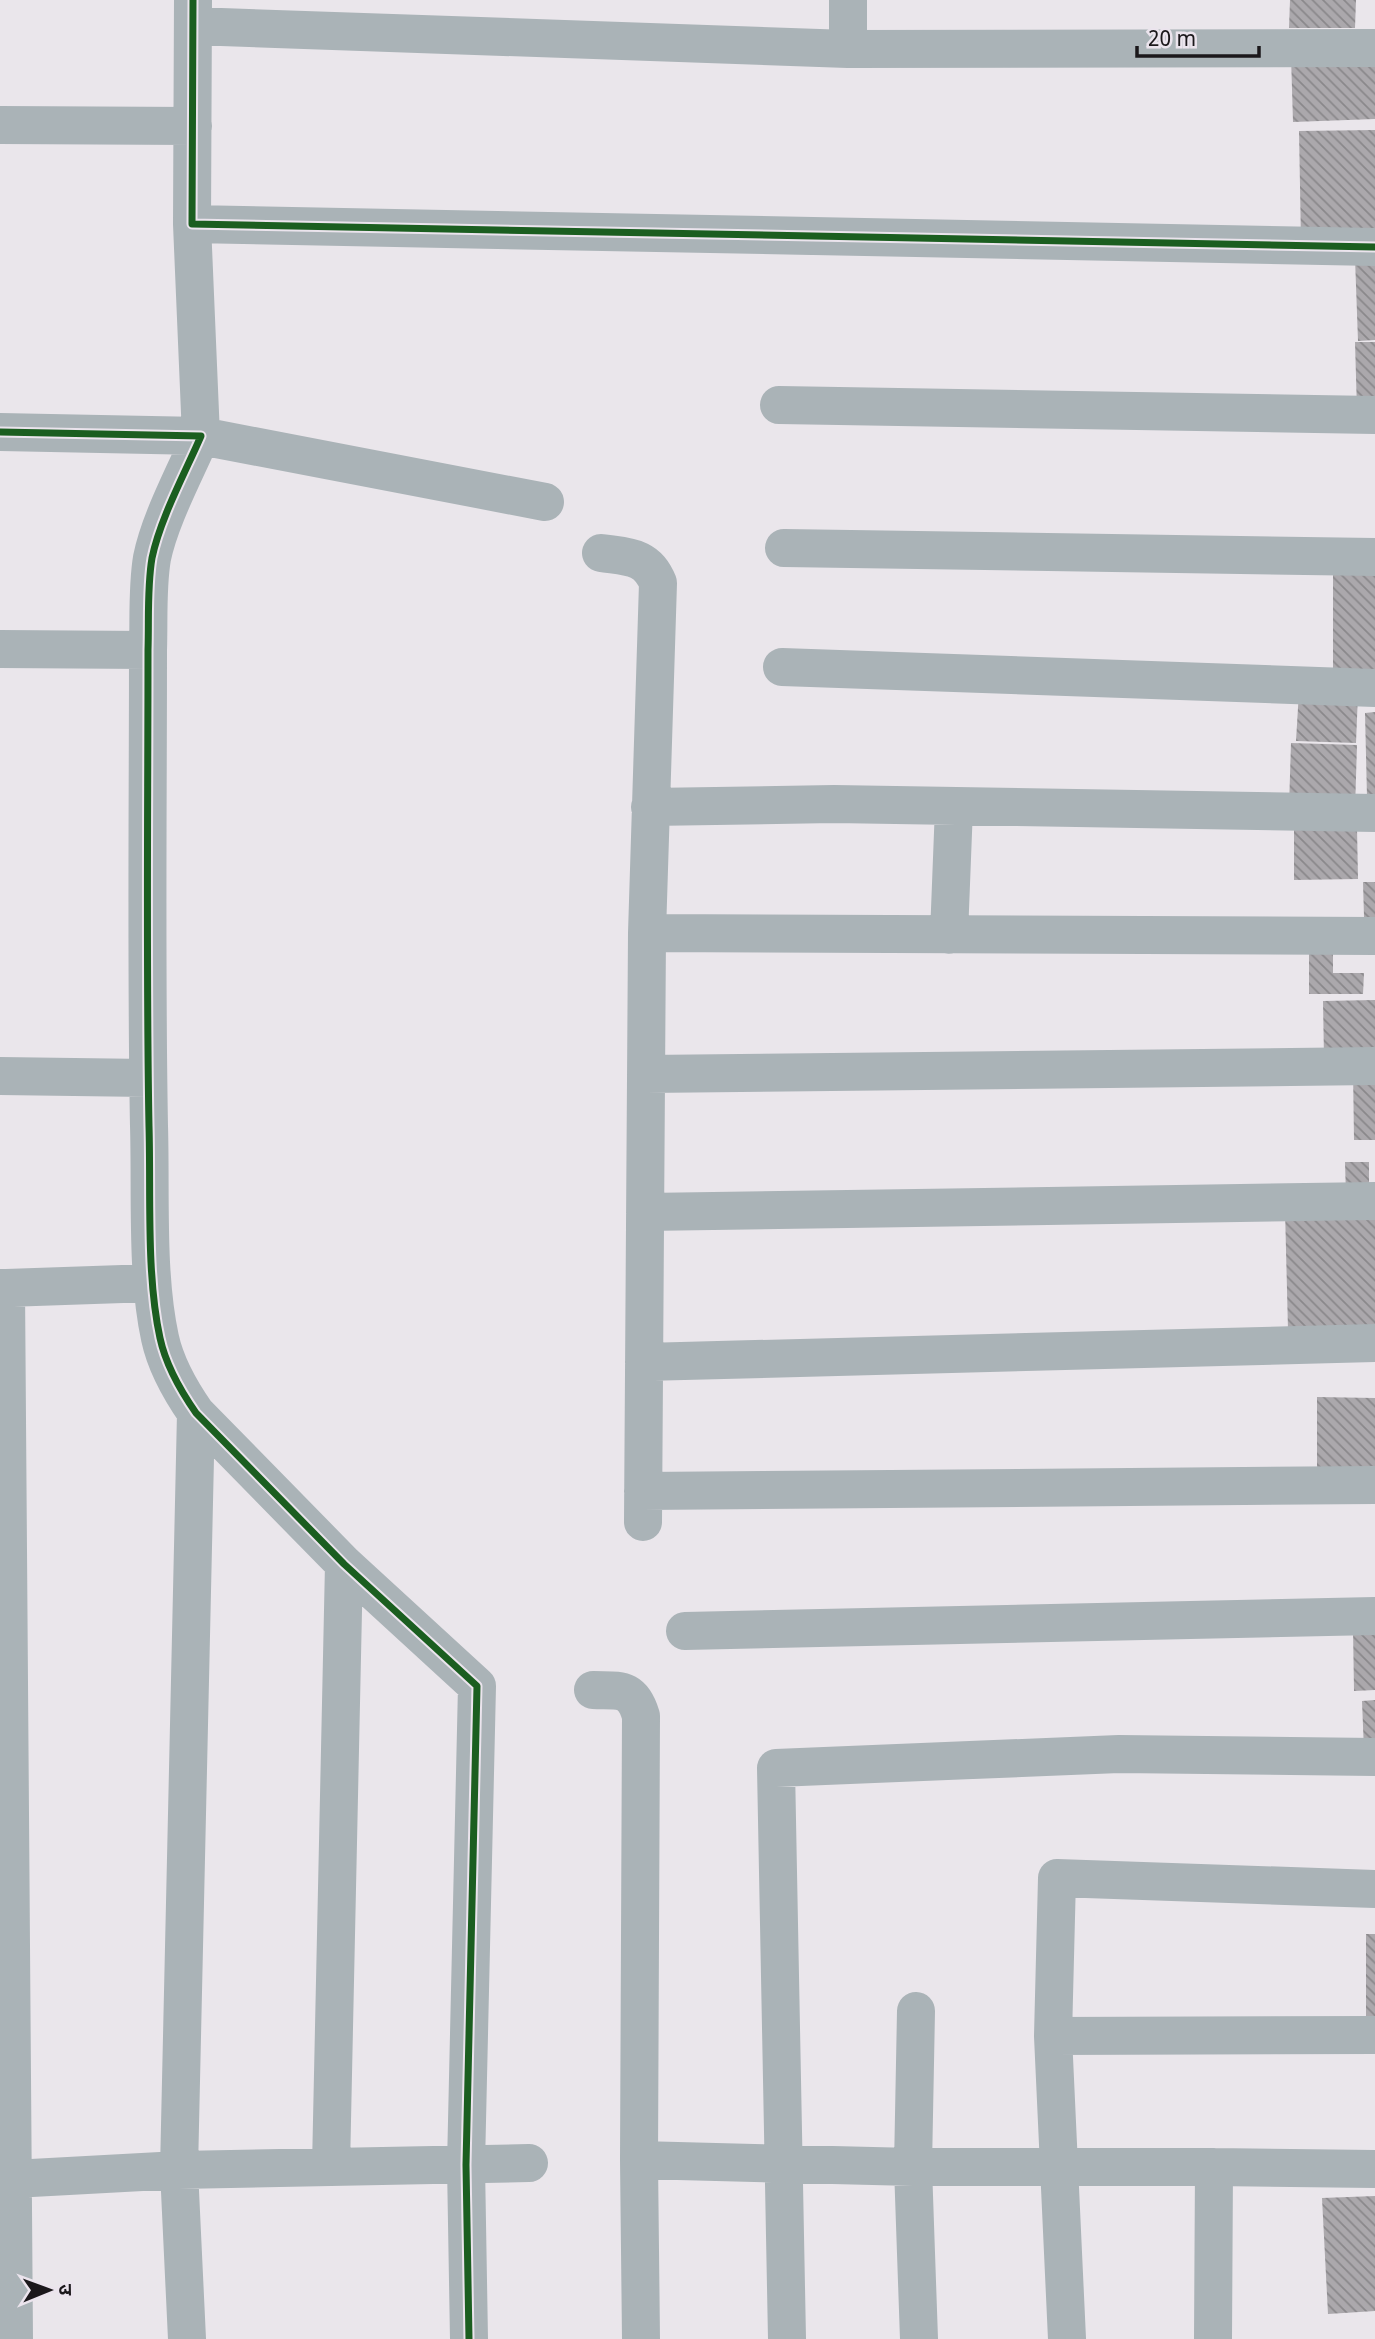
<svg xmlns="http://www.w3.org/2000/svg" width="1375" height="2339" font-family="Georgia,'Noto Sans Devanagari',serif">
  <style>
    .building { fill: url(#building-back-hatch) }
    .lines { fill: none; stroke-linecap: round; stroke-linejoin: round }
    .street { stroke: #aab3b7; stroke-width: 38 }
    .cycleway-casing { stroke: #ebe4ed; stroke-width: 11 }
    .cycleway { stroke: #1b5e20; stroke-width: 7 }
  </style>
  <defs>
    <pattern id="building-back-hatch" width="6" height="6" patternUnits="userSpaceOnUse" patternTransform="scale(1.75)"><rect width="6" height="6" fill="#aba8ac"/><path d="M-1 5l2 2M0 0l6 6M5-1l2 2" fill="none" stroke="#8a888b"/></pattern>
  </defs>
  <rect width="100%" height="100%" fill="#eae6eb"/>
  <!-- building -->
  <path class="building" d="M1290,0H1356L1355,28H1289Z
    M1375,53V119L1293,122L1291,56Z
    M1375,130V240L1301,242L1299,131Z
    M1375,257V340L1358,341L1355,258Z
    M1355,342H1375V411H1357Z
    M1333,568H1375V671L1333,672Z
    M1299,691L1358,694L1356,743L1296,741Z
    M1375,712V797H1367L1365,713Z
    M1291,743L1357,745L1355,809L1289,807Z
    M1357,828L1358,879L1294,880V829Z
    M1363,882H1375V917H1364Z
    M1309,945H1333V973H1364L1363,994H1309Z
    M1375,1000V1057L1324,1058L1323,1001Z
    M1353,1069H1375V1140H1354Z
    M1345,1162H1369V1197L1346,1196Z
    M1375,1206V1328L1288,1330L1285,1209Z
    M1317,1397L1375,1398V1472L1317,1471Z
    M1353,1628H1375V1690L1354,1691Z
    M1375,1700V1750L1364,1751L1362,1701Z
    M1366,1934H1375V2026H1366Z
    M1375,2196V2311L1328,2314L1322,2198Z"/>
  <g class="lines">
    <!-- street -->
    <path class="street" d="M193,0L192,224L1375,247
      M193,26L848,49L1375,48
      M848,49V0
      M0,125L193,126
      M192,224L201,436L545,502
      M779,405L1375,415
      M0,432L201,436C185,473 160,519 152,558C147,587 149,620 148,650C148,809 146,968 149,1126C151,1192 146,1274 160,1338C166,1366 180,1390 196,1413L344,1564L477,1686L466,2165L469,2339
      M784,548L1375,557
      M601,553C627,557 647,555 658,583L647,933L643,1522
      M0,649L148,650
      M782,667L1375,688
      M650,807L834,804L1375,813
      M647,933L1375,936
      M949,935L954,807
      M646,1074L1375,1066
      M0,1076L148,1078
      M645,1212L1375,1201
      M0,1288H6L14,2339
      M6,1288L152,1283
      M644,1362L1375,1343
      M643,1491L1375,1485
      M685,1631L1375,1616
      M593,1690C619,1691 632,1686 641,1716L639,2160L641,2339
      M916,2011L913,2167L919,2339
      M1053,2036L1375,2035
      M639,2160L913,2167H1214L1375,2169
      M331,2167L344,1564
      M13,2179L179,2170L529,2163
      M187,2339L179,2170L196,1413
      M787,2339L776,1768L1119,1754L1375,1757
      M1067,2339L1053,2036L1057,1878L1375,1889
      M1213,2339L1214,2167"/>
    <defs>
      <path id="cycleway" d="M193,0L192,224L1375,247
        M0,432L201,436C185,473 160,519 152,558C147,587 149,620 148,650C148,809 146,968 149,1126C151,1192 146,1274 160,1338C166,1366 180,1390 196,1413L344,1564L477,1686L466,2165L469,2339"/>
    </defs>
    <!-- cycleway casing -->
    <use href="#cycleway" class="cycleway-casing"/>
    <!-- cycleway -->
    <use href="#cycleway" class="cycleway"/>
  </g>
  <!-- north arrow -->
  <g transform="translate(49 2290) rotate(89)" stroke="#ebe4ed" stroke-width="5" paint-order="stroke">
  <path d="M0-5L12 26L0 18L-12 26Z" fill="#1b181b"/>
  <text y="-10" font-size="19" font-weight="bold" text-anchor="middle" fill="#1b181b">उ</text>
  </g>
  <!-- scale -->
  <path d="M1137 46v10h122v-10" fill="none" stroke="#1b181b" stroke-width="3.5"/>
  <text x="1148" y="46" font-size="21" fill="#1b181b" stroke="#ebe4ed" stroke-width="5" paint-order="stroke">20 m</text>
</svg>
